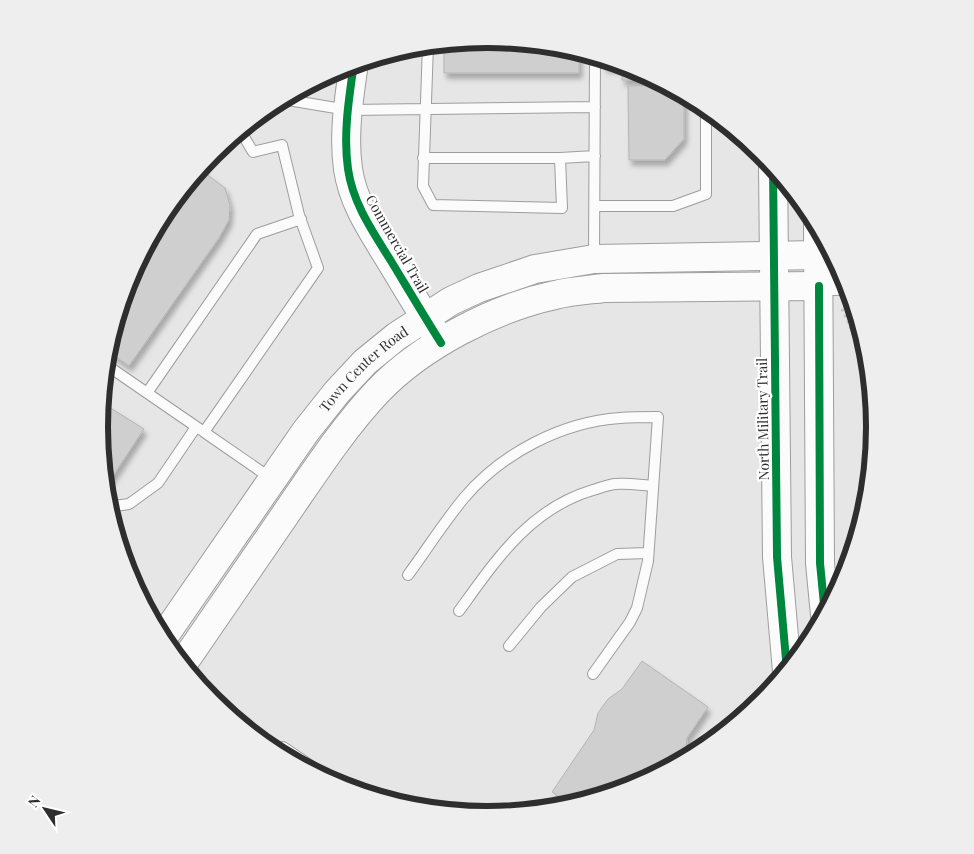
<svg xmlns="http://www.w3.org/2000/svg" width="974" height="854" font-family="'Playfair Display',serif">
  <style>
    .building { fill: #cfcfd0; stroke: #b4b4b4; filter: url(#shadow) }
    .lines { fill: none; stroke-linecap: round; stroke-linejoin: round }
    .lane-casing { stroke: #9d9d9d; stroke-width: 12 }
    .street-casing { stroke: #9d9d9d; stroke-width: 21 }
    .secondary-casing { stroke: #9d9d9d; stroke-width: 30 }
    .path { stroke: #c6c6c6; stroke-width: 3; stroke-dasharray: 2.5 4; stroke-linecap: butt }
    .lane { stroke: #fbfbfb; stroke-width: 10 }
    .street { stroke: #fbfbfb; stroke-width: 19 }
    .secondary { stroke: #fbfbfb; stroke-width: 28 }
    .cycleway-casing { stroke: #fff; stroke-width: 11 }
    .cycleway { stroke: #00873e; stroke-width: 8 }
    .labels { text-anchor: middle; stroke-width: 4.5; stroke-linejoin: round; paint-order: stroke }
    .street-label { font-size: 14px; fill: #2e2e2e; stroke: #fff }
    .rim { fill: none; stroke: #2e2e2e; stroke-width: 6 }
  </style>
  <defs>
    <filter id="shadow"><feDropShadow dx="3" dy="5.5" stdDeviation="2.5" flood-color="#0004"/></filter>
  </defs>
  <rect width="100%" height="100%" fill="#e6e6e7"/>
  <!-- building -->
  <path class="building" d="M487,39L563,46L579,51V73H444V43Z
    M604,59L636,68L657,80H622V67H604Z
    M667,85L684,94V139L665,160H629L628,86Z
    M214,151L201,170L225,188L230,205L229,220L219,238L129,366L106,350L128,278L164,211Z
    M101,402L144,429L111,479L104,483L99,427Z
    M642,661L708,707L687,738L686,751L681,762L635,786L571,805L552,792L594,730L598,713L608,699L622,689Z"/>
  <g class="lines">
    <defs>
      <path id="lane" d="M282,99L348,110L595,107
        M240,130L253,152L282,145L299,215L318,268L204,432L272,479
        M423,158H560L562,208L433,205L423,186L428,45
        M560,158L595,156
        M595,206H673L706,194V107
        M594,258L595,56
        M105,364L201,430
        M147,393L257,234L301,219
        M107,507L129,504L158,483L196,427
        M408,575C427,549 444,522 464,498C502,453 562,422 620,418C632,417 645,417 658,417L648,561L637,608L630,622L593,674
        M459,611C496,560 529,509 593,490C600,488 607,485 615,484C628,483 640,485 653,486
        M509,646L541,607L572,577L617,554L648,553
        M283,747L341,786"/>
      <path id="street" d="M819,286L848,285"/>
      <g id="secondary">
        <path d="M354,63C349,98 343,134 348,169C353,203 372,230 389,258C404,283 419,308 435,333"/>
        <path d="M773,166L777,557L787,671"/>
        <path d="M818,226L820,563L825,615"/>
        <path id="s1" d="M162,639L306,431L337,392L365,362L397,336L451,301L479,288L535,269L594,259L818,255"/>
        <path d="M182,665C216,615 251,565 285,515C314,473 343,428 378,391C421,346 494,308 555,295C571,291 588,290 604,288L819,286"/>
      </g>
    </defs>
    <!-- lane casing -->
    <use href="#lane" class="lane-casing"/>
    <!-- street casing -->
    <use href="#street" class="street-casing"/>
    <!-- secondary casing -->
    <use href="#secondary" class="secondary-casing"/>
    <!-- path -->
    <path class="path" d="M842,309L869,368"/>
    <!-- lane -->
    <use href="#lane" class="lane"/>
    <!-- street -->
    <use href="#street" class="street"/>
    <!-- secondary -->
    <use href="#secondary" class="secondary"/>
    <defs>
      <path id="cycleway" d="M354,63C349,98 343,134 348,169C353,204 373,232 391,261C408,289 424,316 441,343
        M773,166L777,557L787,671
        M819,286L820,563L825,615"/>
    </defs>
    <!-- cycleway casing -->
    <use href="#cycleway" class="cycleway-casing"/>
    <!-- cycleway -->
    <use href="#cycleway" class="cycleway"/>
  </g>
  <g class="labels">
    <!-- street labels -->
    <g class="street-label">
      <text transform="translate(397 244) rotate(60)" y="5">Commercial Trail</text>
      <text dy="5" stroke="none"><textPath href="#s1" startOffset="338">Town Center Road</textPath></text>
      <text transform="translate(763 419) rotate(-91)" y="5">North Military Trail</text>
    </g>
  </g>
  <!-- crop -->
  <path d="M0 0H974V854H0ZM108 427a379 379 0 1 1 758 0a379 379 0 1 1-758 0Z" fill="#eee" fill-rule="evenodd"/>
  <path class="rim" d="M108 427a379 379 0 1 1 758 0a379 379 0 1 1-758 0Z"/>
  <!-- north arrow -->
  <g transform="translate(45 809) rotate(305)" stroke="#ffffff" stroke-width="4" paint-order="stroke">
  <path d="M0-4L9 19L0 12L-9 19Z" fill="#2e2e2e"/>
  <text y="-8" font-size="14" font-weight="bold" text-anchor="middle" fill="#2e2e2e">N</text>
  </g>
</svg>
